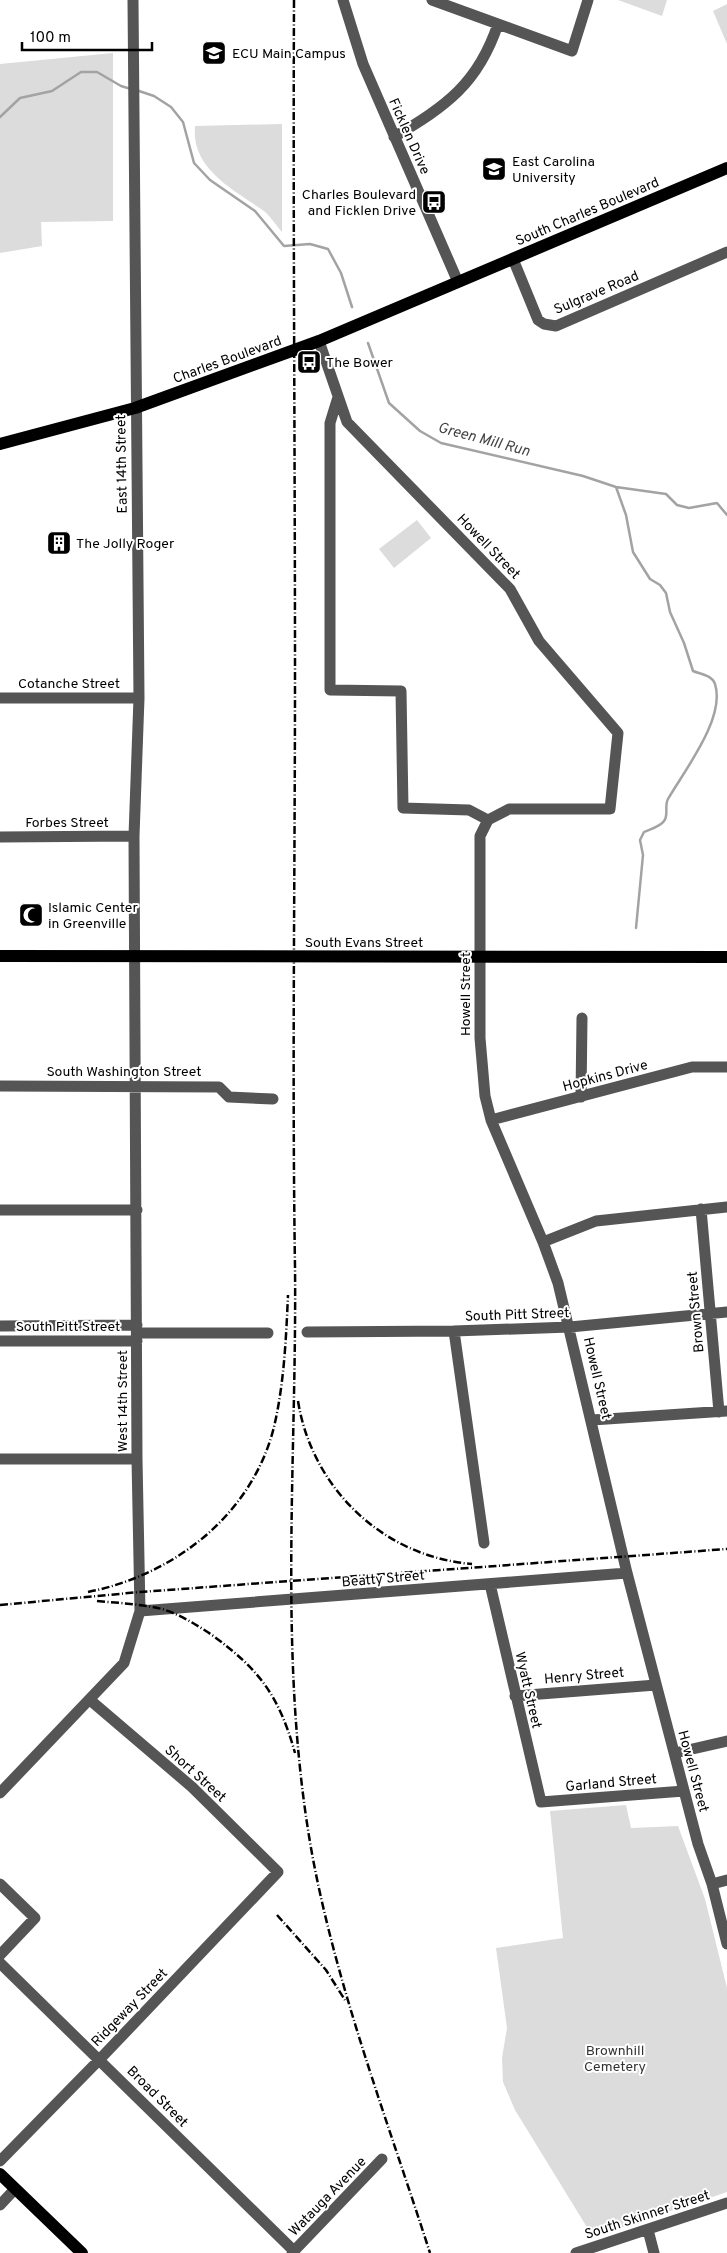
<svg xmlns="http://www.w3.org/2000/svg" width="727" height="2253" font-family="Overpass,sans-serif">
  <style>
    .green { fill: #dcdcdc }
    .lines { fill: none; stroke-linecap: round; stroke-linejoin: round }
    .stream { stroke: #a3a3a3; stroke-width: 2.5 }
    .minor { stroke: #555; stroke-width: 11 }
    .major { stroke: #000; stroke-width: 12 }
    .rail { stroke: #000; stroke-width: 2.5; stroke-dasharray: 8 2.5 1 2.5; stroke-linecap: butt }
    .labels { text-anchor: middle; stroke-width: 4; stroke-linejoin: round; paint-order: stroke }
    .poi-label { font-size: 14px; fill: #000; stroke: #fff; text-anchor: start }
    .street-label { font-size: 14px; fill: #000; stroke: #fff }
    .park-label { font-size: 14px; fill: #333; stroke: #fff }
    .water-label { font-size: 15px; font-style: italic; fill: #444; stroke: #fff }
  </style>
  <rect width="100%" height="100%" fill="#fff"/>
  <!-- green -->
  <path class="green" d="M618,0H667L662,16Z
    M727,4V44L713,11Z
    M113,53V221L41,222L42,246L0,253V64Z
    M282,124V232C275,224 269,214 261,209C231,188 191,168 195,126Z
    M417,520L431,538L394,568L379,549Z
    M626,1805L631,1828L678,1826L705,1899L727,1988V2192L593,2237L515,2110L503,2082L502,2058L507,2028L496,1948L563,1938L550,1811Z"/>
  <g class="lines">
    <!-- stream -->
    <path class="stream" d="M136,90L154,96L171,107L183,122L194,163L210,180L255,211L284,246L310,244L328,249L341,273L352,307
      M0,117L20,98L52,91L81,72H97L121,86L131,89
      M368,343L389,403L420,431L441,443L583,476L616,487L666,494L677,505L689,508L717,503L727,515
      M616,487L626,515L633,552L650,579L660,585L666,593L670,612L684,643L693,671C700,674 712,675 715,684C726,718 684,771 668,799C664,806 669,815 664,821C660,827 650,829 644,832L640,840L643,855L636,928"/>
    <!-- minor -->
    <path class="minor" d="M343,0L363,64L458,282
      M432,0L572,51L588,0
      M394,137C446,106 478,84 498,24
      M513,259L538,320L544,324L556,326L727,252
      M319,341L347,422L510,589L539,641L618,733L610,809H509L488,820L480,836V1038L485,1096L491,1120L543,1242L558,1283L627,1573L698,1844L712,1884L727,1944
      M338,397L330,423V690L401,691L403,808L469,810L488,820
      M0,698H139
      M0,837L134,836
      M0,1086L219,1087L229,1097L273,1099
      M581,1097L582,1018
      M491,1120L692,1067H727
      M701,1209L719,1412
      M0,1210H137
      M543,1242L596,1221L727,1207
      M0,1326L137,1325
      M454,1331L484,1543
      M307,1332L454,1331L570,1327L727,1312
      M137,1333H268
      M0,1341H137
      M592,1420L727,1411
      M0,1459H137
      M490,1584L541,1802L684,1791
      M140,1611L627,1573
      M515,1696L656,1685
      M675,1753L727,1741
      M0,1793L124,1663L140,1611L137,1459L134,836L139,698L133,0
      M0,1884L35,1918L0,1955
      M712,1884L727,1880
      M0,1963L294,2251
      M0,2161L100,2059L278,1872L192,1787L90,1700
      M0,2205L15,2189
      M648,2230L654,2253
      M292,2253L382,2159
      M576,2253L727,2203"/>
    <!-- major -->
    <path class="major" d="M0,444L135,408L319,341L727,168
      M0,956L727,957
      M0,2174L82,2253"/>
    <!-- rail -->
    <path class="rail" d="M294,0C293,225 295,449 295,673C295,871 292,1069 295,1267C297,1463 277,1665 313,1859C338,1991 389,2125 430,2253
      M298,1401C312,1489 384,1557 472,1564
      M88,1592C174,1575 252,1515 274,1427C284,1384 286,1340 288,1295
      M97,1601C119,1603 141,1604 162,1609C179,1614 197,1625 212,1635C260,1670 279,1696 295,1753
      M0,1605L140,1592L727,1549
      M277,1915L326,1970L345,2000"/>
  </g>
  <!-- icons -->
  <defs>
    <symbol id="university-square" viewBox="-11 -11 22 22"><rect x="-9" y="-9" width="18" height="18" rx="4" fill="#000" stroke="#fff"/><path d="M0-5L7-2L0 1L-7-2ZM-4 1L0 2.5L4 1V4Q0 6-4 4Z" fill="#fff"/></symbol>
    <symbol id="bus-square" viewBox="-11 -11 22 22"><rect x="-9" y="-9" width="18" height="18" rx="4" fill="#000" stroke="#fff"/><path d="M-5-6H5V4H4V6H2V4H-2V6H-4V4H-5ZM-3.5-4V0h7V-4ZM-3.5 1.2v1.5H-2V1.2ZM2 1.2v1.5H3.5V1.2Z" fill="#fff"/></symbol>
    <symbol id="building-square" viewBox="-11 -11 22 22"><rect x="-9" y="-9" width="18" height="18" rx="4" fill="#000" stroke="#fff"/><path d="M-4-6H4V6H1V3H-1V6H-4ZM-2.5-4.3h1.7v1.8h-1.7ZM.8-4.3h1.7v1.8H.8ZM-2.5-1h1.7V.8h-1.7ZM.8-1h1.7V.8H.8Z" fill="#fff"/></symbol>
    <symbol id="mosque-square" viewBox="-11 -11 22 22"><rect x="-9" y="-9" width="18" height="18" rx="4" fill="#000" stroke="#fff"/><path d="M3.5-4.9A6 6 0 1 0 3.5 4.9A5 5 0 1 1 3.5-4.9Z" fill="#fff"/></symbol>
  </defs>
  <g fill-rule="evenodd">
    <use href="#university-square" x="200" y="39" width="28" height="28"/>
    <use href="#university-square" x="480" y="155" width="28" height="28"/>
    <use href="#bus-square" x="420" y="188" width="28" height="28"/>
    <use href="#bus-square" x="295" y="348" width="28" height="28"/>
    <use href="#building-square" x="45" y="529" width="28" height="28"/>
    <use href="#mosque-square" x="17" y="901" width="28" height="28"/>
  </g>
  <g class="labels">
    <!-- poi labels -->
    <g class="poi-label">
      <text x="232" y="58">ECU Main Campus</text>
      <text x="512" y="166">East Carolina<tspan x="512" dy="16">University</tspan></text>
      <text x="416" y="199" text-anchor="end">Charles Boulevard<tspan x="416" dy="16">and Ficklen Drive</tspan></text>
      <text x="326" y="367">The Bower</text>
      <text x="76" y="548">The Jolly Roger</text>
      <text x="48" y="912">Islamic Center<tspan x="48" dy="16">in Greenville</tspan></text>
    </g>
    <!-- street labels -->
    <g class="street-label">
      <text transform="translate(410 136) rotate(66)" y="5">Ficklen Drive</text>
      <text transform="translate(587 211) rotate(-23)" y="5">South Charles Boulevard</text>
      <text transform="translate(596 292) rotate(-23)" y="5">Sulgrave Road</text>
      <text transform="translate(227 359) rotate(-20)" y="5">Charles Boulevard</text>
      <text transform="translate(121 464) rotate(-91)" y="5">East 14th Street</text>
      <text transform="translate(489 546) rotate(46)" y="5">Howell Street</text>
      <text x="69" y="688">Cotanche Street</text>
      <text x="67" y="827">Forbes Street</text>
      <text x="364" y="947">South Evans Street</text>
      <text transform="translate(465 994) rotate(-90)" y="5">Howell Street</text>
      <text x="124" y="1076">South Washington Street</text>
      <text transform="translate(605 1075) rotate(-15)" y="5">Hopkins Drive</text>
      <text transform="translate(695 1312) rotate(-95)" y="5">Brown Street</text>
      <text transform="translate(517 1314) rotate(-2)" y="5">South Pitt Street</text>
      <text x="68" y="1331">South Pitt Street</text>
      <text transform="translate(598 1378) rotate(77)" y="5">Howell Street</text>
      <text transform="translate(122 1401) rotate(-90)" y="5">West 14th Street</text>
      <text transform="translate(383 1578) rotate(-5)" y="5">Beatty Street</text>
      <text transform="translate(584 1675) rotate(-5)" y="5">Henry Street</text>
      <text transform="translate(529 1690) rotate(77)" y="5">Wyatt Street</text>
      <text transform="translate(694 1771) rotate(75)" y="5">Howell Street</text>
      <text transform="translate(196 1773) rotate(42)" y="5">Short Street</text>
      <text transform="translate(611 1782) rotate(-5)" y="5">Garland Street</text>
      <text transform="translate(129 2007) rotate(-46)" y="5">Ridgeway Street</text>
      <text transform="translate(158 2096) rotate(45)" y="5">Broad Street</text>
      <text transform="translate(327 2196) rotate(-46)" y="5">Watauga Avenue</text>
      <text transform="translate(647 2214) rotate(-18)" y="5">South Skinner Street</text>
    </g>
    <!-- park labels -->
    <g class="park-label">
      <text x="615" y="2055">Brownhill<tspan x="615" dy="16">Cemetery</tspan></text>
    </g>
    <!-- water labels -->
    <g class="water-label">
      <text transform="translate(484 439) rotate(15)" y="5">Green Mill Run</text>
    </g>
  </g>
  <!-- scale -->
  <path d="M22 42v8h130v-8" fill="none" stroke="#000000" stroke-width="2.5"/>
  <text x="30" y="42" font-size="15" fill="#000000" stroke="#ffffff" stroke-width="4" paint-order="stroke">100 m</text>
</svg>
